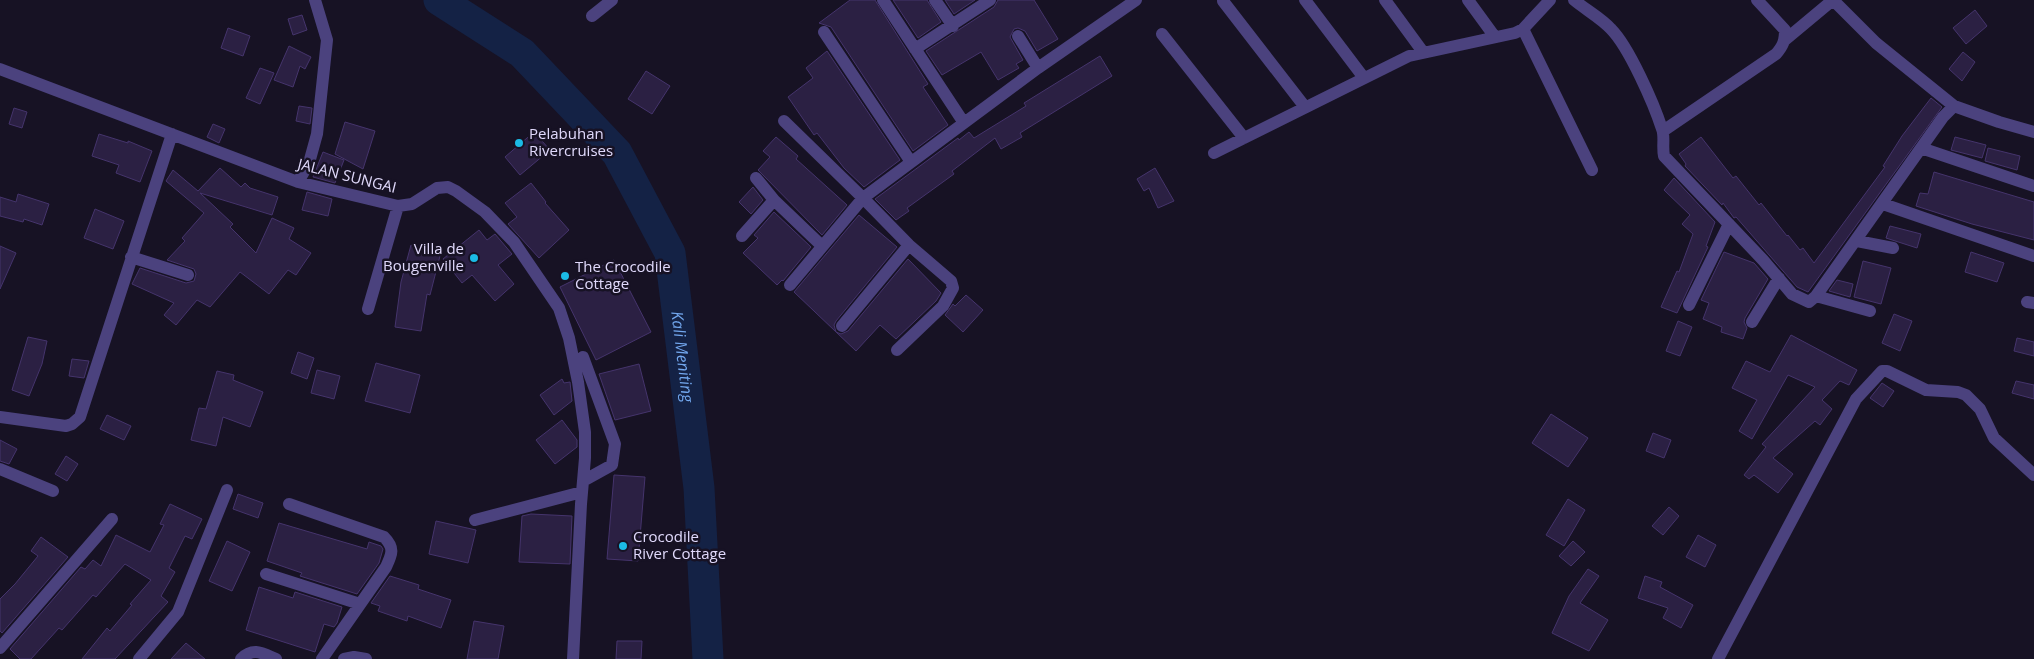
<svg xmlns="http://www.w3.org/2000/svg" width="2034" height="659" font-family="'Open Sans',sans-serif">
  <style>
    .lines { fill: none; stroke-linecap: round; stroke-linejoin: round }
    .river { stroke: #142245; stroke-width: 31 }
    .building { fill: #2b2043; stroke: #45346c }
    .street { stroke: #4b427e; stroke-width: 12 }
    .poi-dot { fill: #1bbbe5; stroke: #171224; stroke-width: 2 }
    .labels { text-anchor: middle; stroke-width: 5; stroke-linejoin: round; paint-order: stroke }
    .poi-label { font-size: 15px; fill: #e0d9fb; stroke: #171224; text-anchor: start }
    .street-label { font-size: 15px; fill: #e0d9fb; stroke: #171224 }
    .water-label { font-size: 16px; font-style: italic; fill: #73a8ef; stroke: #171224 }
  </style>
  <rect width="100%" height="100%" fill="#171224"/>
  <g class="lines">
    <!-- river -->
    <path class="river" id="s1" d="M439,0L522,53L617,153L670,253L699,488L708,659"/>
  </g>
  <!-- building -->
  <path class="building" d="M850,0H875L928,84L923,87L948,125L913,151L831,27L819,23Z
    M893,0H927L941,22L918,38Z
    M945,0H975L954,14Z
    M998,0H1034L1058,39L1037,51L1025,31L1018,28L1014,29L1010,37L1023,60L1016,64L1019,68L998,80L981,52L942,75L926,51L994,7Z
    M1975,10L1987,26L1966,44L1953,28Z
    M302,15L307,30L293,35L288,19Z
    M228,28L250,36L243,56L221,48Z
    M289,46L311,57L305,69L300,66L293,87L274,80Z
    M827,51L900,160L864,187L844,168L817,133L814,135L788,97L813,78L806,68Z
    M1963,52L1975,62L1962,81L1949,69Z
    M1100,56L1112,76L1020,133L1022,137L1001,149L995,138L952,171L954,174L907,208L909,211L896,220L875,199L958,138L959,140L969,132L974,138L1026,106L1024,103Z
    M260,68L274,73L260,104L246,98Z
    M646,71L670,86L652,114L628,99Z
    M1931,98L1942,107L1808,292L1797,287L1736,217L1734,218L1723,203L1722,205L1685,166L1686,164L1679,154L1701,137L1733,178L1736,176L1759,205L1761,203L1787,236L1788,235L1800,250L1803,248L1814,263L1885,167L1883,166L1902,136Z
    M299,106L312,108L310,124L296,121Z
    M14,108L27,112L22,128L9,124Z
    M345,122L375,131L363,169L335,154Z
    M213,124L225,129L219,143L207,137Z
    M534,132L550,150L520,175L505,157Z
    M99,134L128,143V141L152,151L140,182L116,173L119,165L92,156Z
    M776,137L798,156L796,159L847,205L822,235L758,170L770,157L763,151Z
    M1955,137L1986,145L1982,158L1951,150Z
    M1988,148L2020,156L2017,170L1985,161Z
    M323,152L344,160L335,183L313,177Z
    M220,168L241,187L245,183L250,188L278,197L272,215L200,193L233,224L230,227L256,253L272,218L294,228L289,239L311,253L296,275L288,270L269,294L240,272L210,307L197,300L176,325L164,315L174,303L132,284L140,268L186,283L194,281L196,274L194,269L167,260L185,241L182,238L204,213L166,181L173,170L198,191Z
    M1155,168L1174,201L1158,208L1149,188L1144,191L1137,179Z
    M1934,172L2034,202V240L1972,224L1916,206L1920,193L1928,194Z
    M1674,178L1715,222L1706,246L1708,247L1677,313L1661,307L1677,271L1679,272L1693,234L1682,224L1690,215L1664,190Z
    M531,183L546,202L545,203L569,230L539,258L508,224L517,217L505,203Z
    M753,187L763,200L751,214L739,202Z
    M307,192L332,199L328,216L302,210Z
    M18,194L49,204L42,225L24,219L23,222L0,216V197L16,202Z
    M95,209L124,221L113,249L84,238Z
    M774,212L811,247L783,281L782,280L777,285L743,253L758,238L754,235Z
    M859,215L897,247L836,321L834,325L836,332L841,334L848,331L908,259L941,293L936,301L896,339L880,325L856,351L794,292Z
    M1890,226L1921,234L1917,248L1886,238Z
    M479,230L487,240L495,234L512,254L498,265L514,284L495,301L472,275L462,283L443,259Z
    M411,245L441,252L430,295L427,294L421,331L395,327L401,282Z
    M0,246L16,253L0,289Z
    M1724,252L1754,263L1768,279L1745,318L1744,322L1747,328L1743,339L1721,332L1722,327L1703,319L1709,303L1701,300Z
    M1971,252L2004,263L1997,282L1965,272Z
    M614,260L651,332L596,360L560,287Z
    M1863,261L1891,268L1881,304L1854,297Z
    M1837,280L1853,284L1850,297L1829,291Z
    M966,295L983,310L963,332L945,315L953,304L955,306Z
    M1894,314L1912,321L1900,351L1882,343Z
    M1678,321L1692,327L1680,356L1666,351Z
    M1791,335L1857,370L1849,385L1840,381L1822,400L1832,409L1820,425L1815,421L1773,458L1793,474L1778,493L1754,475L1749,479L1744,475L1766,447L1762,444L1815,387L1788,375L1752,439L1739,431L1757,400L1732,388L1746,361L1770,372Z
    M28,337L47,341L42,364L29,396L12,390Z
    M2017,338L2034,342V356L2014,351Z
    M298,352L314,358L307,379L291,373Z
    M72,359L89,361L84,378L69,376Z
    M376,363L420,375L410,413L365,401Z
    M639,364L651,411L615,420L599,374Z
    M317,370L340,376L334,399L311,393Z
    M217,371L234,375L233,380L263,392L250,427L223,417L216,446L191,440L199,408L206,409Z
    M562,379L564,383L570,382L572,401L554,415L540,395Z
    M2016,381L2034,385V399L2012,393Z
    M1882,383L1894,391L1883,407L1870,398Z
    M1551,414L1588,438L1568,467L1532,443Z
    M107,415L131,426L124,440L100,429Z
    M562,420L577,440V447L555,464L536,440Z
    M1653,433L1671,440L1664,458L1646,451Z
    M0,440L17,449L9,464L0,461Z
    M66,456L78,464L67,481L55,474Z
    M614,475L645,477L638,561L607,559Z
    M238,494L263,503L258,518L233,509Z
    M1568,499L1585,510L1564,546L1546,535Z
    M170,504L202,519L192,539L185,536L169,568L175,572L161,596L168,602L115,659H82L107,628L110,631L132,605L130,604L151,580L125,564L96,597L93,595L62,630L59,628L31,659H20L10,649L81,567L85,569L93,560L101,566L116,535L150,552L164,525L160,524Z
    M1669,507L1679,516L1663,535L1652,526Z
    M531,514L572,516L570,564L519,562L522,516Z
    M436,521L476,530L468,563L429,554Z
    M279,523L367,549L369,542L381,546L383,549L379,563L357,594L300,576L302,573L267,561Z
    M1698,535L1716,545L1705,567L1686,557Z
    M41,537L68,557L2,633L0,631V599L15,584L38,556L31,551Z
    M227,541L250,552L232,591L209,581Z
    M1573,541L1585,552L1571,566L1559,556Z
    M1588,569L1599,576L1580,603L1608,620L1589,651L1552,633L1569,596Z
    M390,576L419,585L418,589L451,600L441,628L408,616L407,621L378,611L380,606L371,603Z
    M1645,576L1662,582L1660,587L1693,605L1681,628L1663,618L1668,608L1638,598Z
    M259,587L293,598L295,592L342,607L337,623L334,627L324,624L315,652L246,630Z
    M474,621L504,626L498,659H467Z
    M617,641H642L641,659H616Z
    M186,643L205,659H171Z"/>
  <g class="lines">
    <!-- street -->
    <path class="street" d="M883,0L964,123
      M935,0L953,26
      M1305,0L1364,78
      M1385,0L1423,52
      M1468,0L1495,37
      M1574,0C1586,10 1601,18 1611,29C1629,47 1654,104 1662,129C1665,136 1662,147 1664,156L1763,260L1792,294L1809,302L1816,296L1943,117L1954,106L1999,122L2034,132
      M1833,0L1876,43L1954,106
      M1223,1L1305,107
      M592,16L612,0
      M1523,29L1592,170
      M824,32L911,162
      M1162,34L1244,138
      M1018,36L1038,68
      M1785,40L1833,0
      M915,49L990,0
      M0,69L298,182L398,206L412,204L437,188L448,187L456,191L485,212L514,242L559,308L569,338L578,382L585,432V458L581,504L573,659
      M784,121L863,198L790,285
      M1663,131L1776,54C1783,46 1785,41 1785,30L1757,0
      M1921,148L2034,186
      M1214,153L1409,56L1515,33L1523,29L1550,0
      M756,178L774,200L822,246
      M298,182L309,163L317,134L327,40L315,0
      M1883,204L2034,256
      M742,236L774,200
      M1857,241L1893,248
      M131,257L188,275
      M1816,296L1870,311
      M2027,302L2034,303
      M1689,305L1729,224
      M368,309L398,206
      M1752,322L1779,278
      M842,326L909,245
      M897,350L943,306L953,288L951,281L909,245L863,198L1038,68L1136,0
      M583,357L615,444L612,465L583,481
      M0,417L66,426L72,424L80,417L172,134
      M0,469L53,491
      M289,504L384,537C395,548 392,554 386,567L322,659
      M475,520L582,492
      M266,574L360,604
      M0,648L112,519
      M139,659L178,612L227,490
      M241,659C253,647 262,653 276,659
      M344,659L354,657L366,659
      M1718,659L1856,399L1882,371H1887L1926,390L1958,392L1966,395L1980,409L1994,438L2034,475"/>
  </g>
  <!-- markers -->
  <g class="poi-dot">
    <circle cx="519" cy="143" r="5"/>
    <circle cx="474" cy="258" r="5"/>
    <circle cx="565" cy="276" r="5"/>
    <circle cx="623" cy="546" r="5"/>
  </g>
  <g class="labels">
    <!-- poi labels -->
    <g class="poi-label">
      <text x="529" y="139">Pelabuhan<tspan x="529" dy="17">Rivercruises</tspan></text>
      <text x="464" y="254" text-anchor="end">Villa de<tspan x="464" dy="17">Bougenville</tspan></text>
      <text x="575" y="272">The Crocodile<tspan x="575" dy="17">Cottage</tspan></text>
      <text x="633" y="542">Crocodile<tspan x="633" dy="17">River Cottage</tspan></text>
    </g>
    <!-- street labels -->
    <g class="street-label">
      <text transform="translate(347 176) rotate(14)" y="5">JALAN SUNGAI</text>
    </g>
    <!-- water labels -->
    <g class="water-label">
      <text dy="6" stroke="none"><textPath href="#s1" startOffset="454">Kali Meniting</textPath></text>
    </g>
  </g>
</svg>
